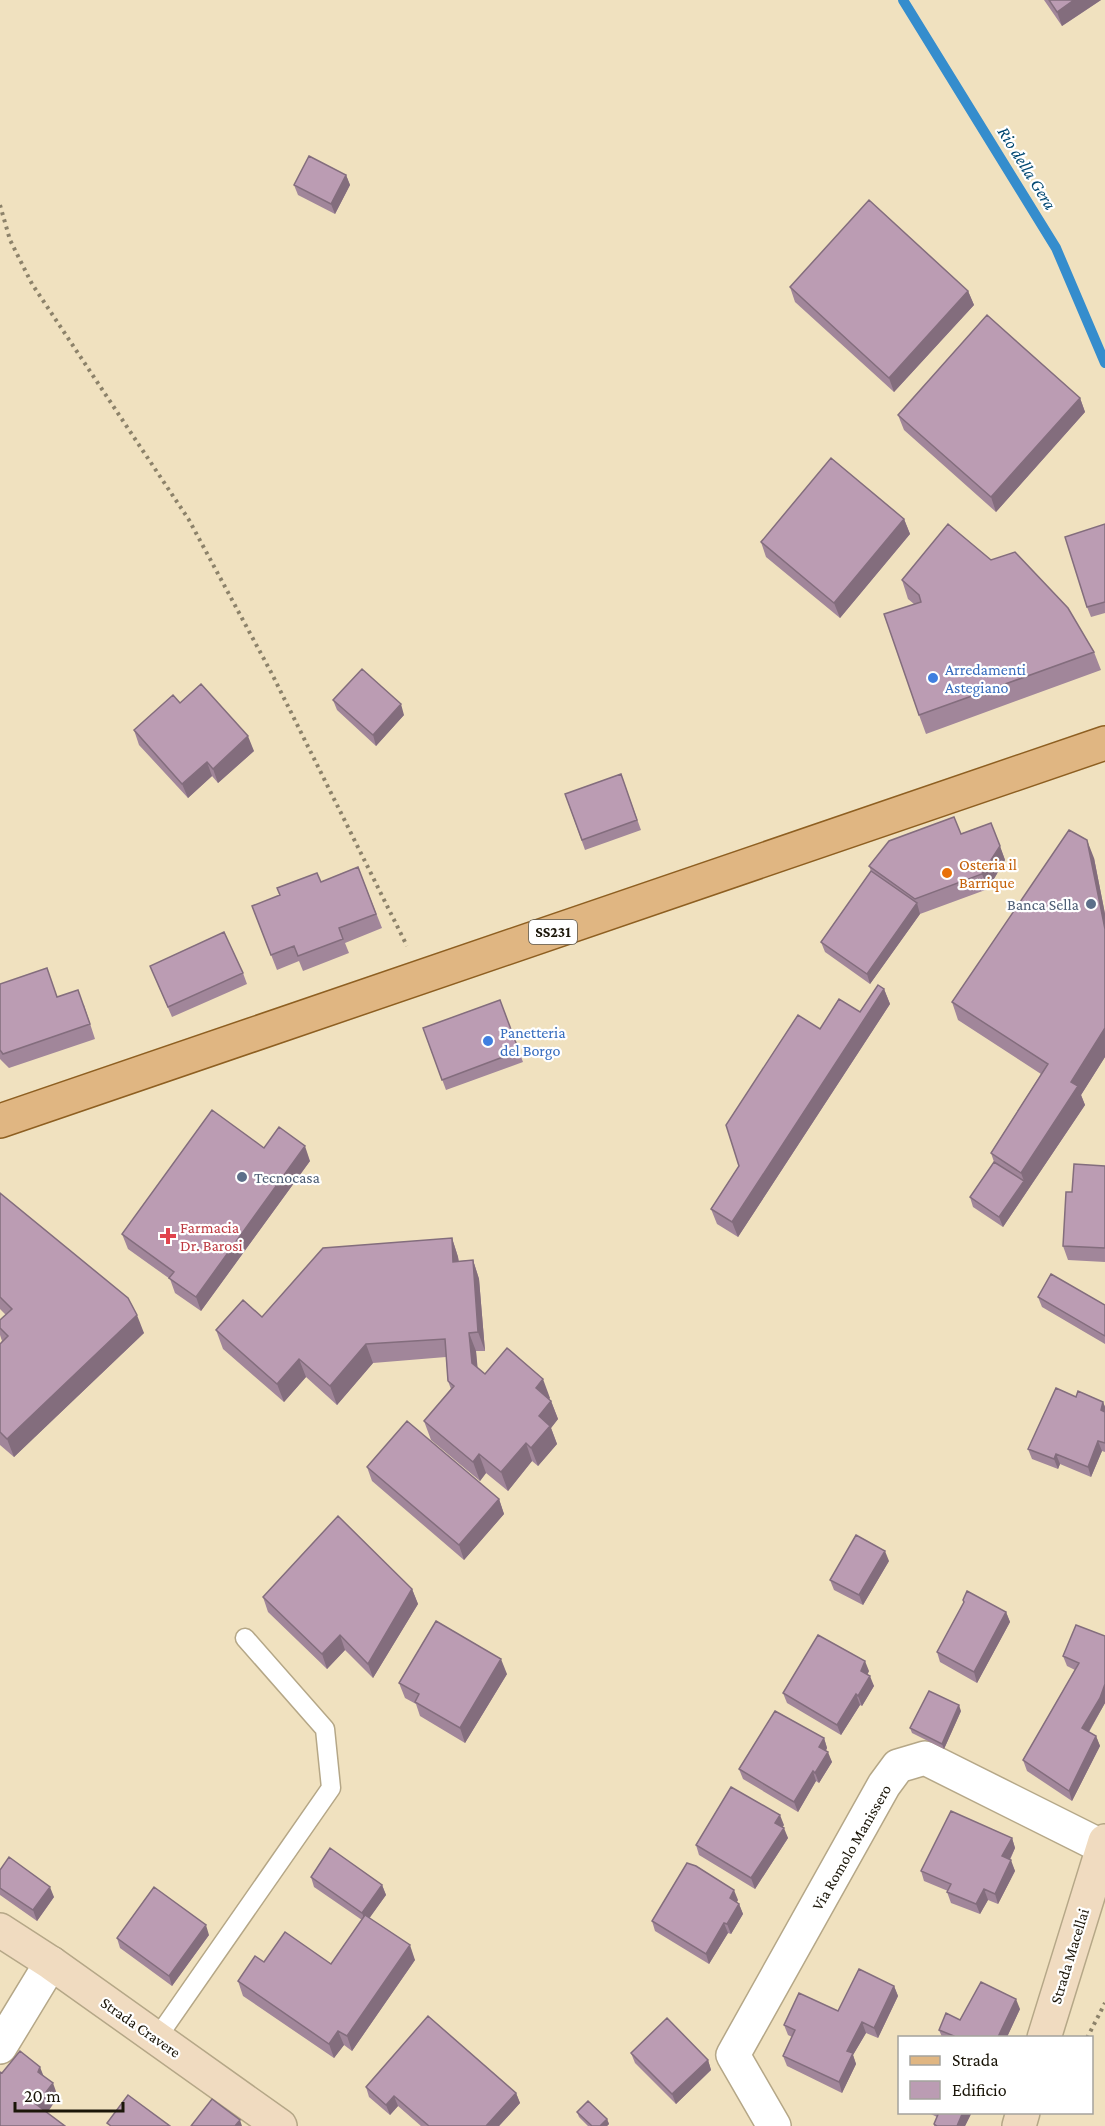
<svg xmlns="http://www.w3.org/2000/svg" width="1105" height="2126" font-family="'Crimson Pro',serif">
  <style>
    .lines { fill: none; stroke-linecap: round; stroke-linejoin: round }
    .stream { stroke: #358dcd; stroke-width: 10 }
    .lane-casing { stroke: #b5a787; stroke-width: 21 }
    .street-casing { stroke: #b5a787; stroke-width: 36 }
    .secondary-casing { stroke: #b5a787; stroke-width: 36 }
    .primary-casing { stroke: #8e5f21; stroke-width: 36 }
    .path { stroke: #8c826a; stroke-width: 4; stroke-dasharray: 3 4.5; stroke-linecap: butt }
    .lane { stroke: #fff; stroke-width: 18 }
    .street { stroke: #fff; stroke-width: 33 }
    .secondary { stroke: #f0dbc0; stroke-width: 33 }
    .primary { stroke: #e0b682; stroke-width: 33 }
    .wall { fill: #a1869a }
    .shaded-wall { fill: #836d7d }
    .building { fill: #bb9cb3; stroke: #836d7d; stroke-width: 1.5 }
    .shop-dot { fill: #3f7fe0; stroke: #fff; stroke-width: 2 }
    .food-dot { fill: #e8710a; stroke: #fff; stroke-width: 2 }
    .service-dot { fill: #5c6f8a; stroke: #fff; stroke-width: 2 }
    .health-dot { fill: #e0444e; stroke: #fff; stroke-width: 2 }
    .labels { text-anchor: middle; stroke-width: 4.5; stroke-linejoin: round; paint-order: stroke }
    .shield { fill: #fff; stroke: #5f5c53; stroke-width: 1.5 }
    .shield-label { font-size: 15px; font-weight: bold; fill: #1b1609 }
    .shop-label { font-size: 16px; fill: #366cbe; stroke: #fff; text-anchor: start }
    .food-label { font-size: 16px; fill: #c56008; stroke: #fff; text-anchor: start }
    .service-label { font-size: 16px; fill: #4e5e75; stroke: #fff; text-anchor: end }
    .health-label { font-size: 16px; fill: #be3a42; stroke: #fff; text-anchor: start }
    .street-label { font-size: 16px; fill: #1b1609; stroke: #fff }
    .water-label { font-size: 18px; font-style: italic; fill: #024872; stroke: #fff }
  </style>
  <rect width="100%" height="100%" fill="#f0e1bf"/>
  <g class="lines">
    <!-- stream -->
    <path class="stream" d="M903,0L1056,248L1105,363"/>
    <defs>
      <path id="lane" d="M157,2038L331,1788L325,1729L245,1638"/>
      <path id="street" d="M0,2047L51,1963
        M774,2126L733,2055L884,1785L898,1766L925,1758L1103,1847"/>
      <path id="secondary" d="M0,1930L51,1963L280,2126
        M1044,2038L1105,1841
        M1019,2126L1023,2112"/>
      <path id="primary" d="M0,1121L1105,743"/>
    </defs>
    <!-- lane casing -->
    <use href="#lane" class="lane-casing"/>
    <!-- street casing -->
    <use href="#street" class="street-casing"/>
    <!-- secondary casing -->
    <use href="#secondary" class="secondary-casing"/>
    <!-- primary casing -->
    <use href="#primary" class="primary-casing"/>
    <!-- path -->
    <path class="path" d="M0,205L10,240L32,284L189,520L272,674L407,946
      M1087,2038L1105,2003"/>
    <!-- lane -->
    <use href="#lane" class="lane"/>
    <!-- street -->
    <use href="#street" class="street"/>
    <!-- secondary -->
    <use href="#secondary" class="secondary"/>
    <!-- primary -->
    <use href="#primary" class="primary"/>
  </g>
  <!-- wall -->
  <path class="wall" d="M1044,0H1101L1062,26Z
    M346,175L350,185L335,214L298,195L294,185Z
    M790,287L968,291L974,305L894,392L795,302Z
    M1080,398L1085,412L996,512L904,430L898,415Z
    M904,519L910,534L840,618L766,557L761,542Z
    M1105,524V613L1091,617L1087,607Z
    M991,560L1094,652L1101,670L926,734L919,715L914,604L908,599L902,580Z
    M333,700L404,715L376,746L337,710Z
    M180,703L254,751L218,783L212,776L188,798L139,745L134,730Z
    M621,774L641,830L585,850L565,794Z
    M991,823L1005,860L988,889L920,914L870,984L825,952L821,942L871,871L869,866Z
    M1094,858L1105,914V1057L1081,1095L1085,1105L1003,1227L973,1207L970,1197L994,1162L991,1153L1041,1074L958,1020L952,1002Z
    M358,867L382,928L345,943L349,953L303,971L299,961L277,970L252,906L321,882Z
    M150,966L243,973L247,984L172,1017Z
    M0,984L57,997L84,1005L95,1039L9,1068L0,1059Z
    M884,989L890,1004L738,1237L717,1224L711,1209L739,1166L820,1029L860,1012Z
    M500,1000L523,1062L446,1090L423,1028Z
    M264,1148L310,1161L201,1311L175,1293L170,1279L128,1249L122,1234Z
    M1105,1166V1262L1068,1260L1063,1246Z
    M0,1193L144,1333L14,1457L0,1445V1344L2,1341L0,1335V1320L6,1315L0,1309Z
    M452,1238L458,1257L459,1261L473,1260L479,1279L485,1351H476L477,1368L485,1374L550,1398L549,1399L551,1401L558,1419L551,1428L557,1444L538,1466L532,1461L508,1491L486,1473L480,1481L431,1440L424,1421L451,1389L448,1381L446,1357L373,1363L337,1405L306,1377L284,1402L223,1349L216,1330L262,1317Z
    M1038,1297L1105,1305V1344L1042,1307Z
    M1076,1397L1103,1402L1105,1407V1452L1102,1451L1091,1477L1060,1464L1058,1469L1032,1459L1028,1449Z
    M367,1467L499,1499L504,1514L464,1560L372,1481Z
    M889,1561L863,1605L834,1590L830,1580Z
    M412,1589L418,1604L373,1678L345,1650L327,1669L268,1612L263,1597Z
    M963,1600L1006,1612L1010,1622L977,1683L940,1662L937,1652L964,1603Z
    M1105,1636V1703L1089,1732L1096,1736L1100,1746L1072,1801L1027,1771L1023,1760L1075,1670L1067,1666L1063,1656Z
    M869,1671L867,1675L874,1686L862,1706L860,1705L841,1735L787,1703L783,1693Z
    M507,1674L465,1743L420,1716L416,1704L405,1698L399,1683Z
    M961,1711L944,1749L912,1733L910,1728Z
    M824,1738L827,1748L826,1751L832,1762L819,1783L816,1781L798,1812L743,1779L739,1769Z
    M784,1825L782,1827L788,1838L755,1889L699,1855L696,1845Z
    M1012,1838L1015,1848L1010,1860L1015,1871L998,1904L988,1900L980,1914L951,1903L947,1892L948,1891L924,1881L921,1871Z
    M0,1870L54,1897L37,1921L0,1895Z
    M311,1877L382,1885L386,1895L369,1918L415,1960L352,2051L344,2045L334,2058L243,1996L238,1981L264,1962L331,1964L362,1920L314,1887Z
    M738,1900L737,1902L739,1904L743,1914L731,1934L728,1933L709,1964L655,1931L652,1921Z
    M209,1935L172,1986L120,1948L117,1938Z
    M894,1986L898,1996L878,2038L866,2033L853,2055L856,2064L842,2093L787,2066L783,2056L792,2037L788,2035L784,2025L838,2011Z
    M1020,2009L1007,2037H942L939,2030L960,2020Z
    M631,2053L708,2060L711,2070L676,2104L635,2063Z
    M366,2087L516,2093L520,2103L499,2126H421L398,2106L390,2115L369,2097Z
    M577,2112L607,2119L609,2124L607,2126H588L579,2117Z
    M927,2112H972L965,2126H934V2124L937,2117Z"/>
  <!-- shaded-wall -->
  <path class="shaded-wall" d="M1074,0H1101L1062,26L1057,12Z
    M346,175L350,185L335,214L331,204Z
    M968,291L974,305L894,392L889,378Z
    M1080,398L1085,412L996,512L991,497Z
    M904,519L910,534L840,618L834,603Z
    M401,704L404,715L376,746L373,735Z
    M248,736L254,751L218,783L213,769Z
    M207,762L212,776L188,798L182,784Z
    M1087,840L1094,858L1105,914V929Z
    M1000,846L1005,860L988,889L982,874Z
    M917,903L920,914L870,984L867,974Z
    M884,989L890,1004L738,1237L732,1222Z
    M1105,1028V1057L1081,1095L1085,1105L1003,1227L999,1217L1024,1181L1021,1173L1071,1082Z
    M305,1146L310,1161L201,1311L196,1297Z
    M452,1238L458,1257L460,1280L453,1262Z
    M473,1260L479,1279L485,1351L478,1332Z
    M137,1315L144,1333L14,1457L7,1439Z
    M469,1333L476,1351L479,1382L472,1363Z
    M366,1344L373,1363L337,1405L330,1386Z
    M299,1359L306,1377L284,1402L277,1384Z
    M543,1379L550,1398L542,1407L536,1388Z
    M551,1401L558,1419L551,1428L557,1444L538,1466L531,1448L539,1416Z
    M1103,1402L1105,1407V1418L1101,1410Z
    M1098,1441L1102,1451L1091,1477L1088,1467Z
    M526,1443L532,1461L508,1491L501,1472Z
    M479,1454L486,1473L480,1481L473,1462Z
    M1056,1454L1060,1464L1058,1469L1054,1459Z
    M499,1499L504,1514L464,1560L459,1545Z
    M885,1551L889,1561L863,1605L859,1595Z
    M412,1589L418,1604L373,1678L368,1664Z
    M1006,1612L1010,1622L977,1683L974,1672Z
    M340,1635L345,1650L327,1669L322,1654Z
    M501,1659L507,1674L465,1743L460,1728Z
    M865,1661L869,1671L864,1681L861,1671Z
    M870,1676L874,1686L862,1706L858,1696Z
    M1105,1684V1703L1085,1738L1082,1728Z
    M856,1694L860,1705L841,1735L837,1725Z
    M959,1705L961,1711L944,1749L942,1744Z
    M1096,1736L1100,1746L1072,1801L1069,1791Z
    M824,1738L827,1748L822,1757L819,1747Z
    M828,1752L832,1762L819,1783L815,1773Z
    M813,1771L816,1781L798,1812L794,1802Z
    M780,1815L784,1825L779,1833L775,1823Z
    M784,1828L788,1838L755,1889L751,1878Z
    M1012,1838L1015,1848L1006,1867L1002,1856Z
    M1011,1860L1015,1871L998,1904L995,1894Z
    M382,1885L386,1895L366,1923L362,1913Z
    M50,1887L54,1897L37,1921L33,1910Z
    M984,1889L988,1900L980,1914L976,1904Z
    M734,1890L738,1900L733,1908L730,1898Z
    M739,1904L743,1914L731,1934L727,1924Z
    M724,1923L728,1933L709,1964L706,1954Z
    M206,1925L209,1935L172,1986L169,1976Z
    M410,1945L415,1960L352,2051L347,2036Z
    M894,1986L898,1996L878,2038L874,2028Z
    M1016,1999L1020,2009L1007,2037H998Z
    M862,2022L866,2033L853,2055L856,2064L842,2093L839,2082L847,2051Z
    M338,2031L344,2045L334,2058L329,2044Z
    M708,2060L711,2070L676,2104L672,2094Z
    M40,2067L46,2082L38,2072Z
    M53,2083L58,2097L43,2119L37,2104Z
    M516,2093L520,2103L499,2126H486Z
    M394,2096L398,2106L390,2115L386,2105Z
    M963,2112H972L965,2126H957Z
    M607,2119L609,2124L607,2126H600Z
    M240,2120L242,2126H235Z"/>
  <!-- building -->
  <path class="building" d="M1049,0H1074L1057,12Z
    M309,156L346,175L331,204L294,185Z
    M869,200L968,291L889,378L790,287Z
    M987,315L1080,398L991,497L898,415Z
    M831,458L904,519L834,603L761,542Z
    M948,524L991,560L1015,552L1068,608L1094,652L919,715L884,614L921,602L919,595L902,580Z
    M1105,524V602L1087,607L1065,537Z
    M362,669L401,704L373,735L333,700Z
    M201,684L248,736L213,769L207,762L182,784L134,730L173,695L180,703Z
    M621,774L637,820L582,840L565,794Z
    M954,817L961,834L991,823L1000,846L982,874L915,899L869,866L889,841Z
    M1069,830L1087,840L1105,929V1028L1071,1082L1078,1086L1021,1173L991,1153L1048,1064L952,1002Z
    M358,867L376,914L339,928L343,939L298,956L294,946L271,955L252,906L280,895L277,888L317,873L321,882Z
    M871,871L917,903L867,974L821,942Z
    M224,932L243,973L168,1007L150,966Z
    M47,968L57,997L78,990L90,1024L3,1054L0,1050V984Z
    M878,985L884,989L732,1222L711,1209L739,1166L726,1125L798,1015L820,1029L839,999L860,1012Z
    M500,1000L519,1051L442,1080L423,1028Z
    M212,1110L264,1148L279,1127L305,1146L196,1297L169,1278L174,1272L122,1234Z
    M994,1162L1024,1181L999,1217L970,1197Z
    M1074,1164L1105,1166V1248L1063,1246L1066,1192H1072Z
    M0,1193L128,1298L137,1315L7,1439L0,1432V1344L8,1336L0,1328V1320L12,1309L0,1297Z
    M452,1238L453,1262L473,1260L478,1332L469,1333L472,1363L485,1374L507,1348L543,1379L536,1388L551,1401L539,1416L550,1426L531,1448L526,1443L501,1472L479,1454L473,1462L424,1421L454,1386L448,1381L445,1339L366,1344L330,1386L299,1359L277,1384L216,1330L243,1300L262,1317L323,1248Z
    M1051,1274L1105,1305V1336L1038,1297Z
    M1056,1388L1076,1397L1078,1391L1103,1402L1101,1410L1105,1412V1443L1098,1441L1088,1467L1056,1454L1054,1459L1028,1449Z
    M407,1421L499,1499L459,1545L367,1467Z
    M338,1516L412,1589L368,1664L340,1635L322,1654L263,1597Z
    M856,1535L885,1551L859,1595L830,1580Z
    M967,1591L1006,1612L974,1672L937,1652L964,1602L963,1600Z
    M436,1621L501,1659L460,1728L415,1702L419,1694L399,1683Z
    M1076,1625L1105,1636V1684L1100,1698L1082,1728L1096,1736L1069,1791L1023,1760L1079,1663L1063,1656Z
    M818,1635L865,1661L861,1671L870,1676L858,1696L856,1694L837,1725L783,1693Z
    M929,1691L959,1705L942,1744L910,1728Z
    M775,1711L824,1738L819,1747L828,1752L815,1773L813,1771L794,1802L739,1769Z
    M731,1787L780,1815L775,1823L784,1828L751,1878L696,1845Z
    M951,1811L1012,1838L1002,1856L1011,1860L995,1894L984,1889L976,1904L947,1892L951,1884L921,1871Z
    M330,1848L382,1885L362,1913L311,1877Z
    M9,1857L50,1887L33,1910L0,1888V1870Z
    M687,1863L696,1866L734,1890L730,1898L739,1904L727,1924L724,1923L706,1954L652,1921Z
    M154,1887L206,1925L169,1976L117,1938Z
    M365,1915L410,1945L347,2036L338,2031L329,2044L238,1981L255,1956L264,1962L285,1932L331,1964Z
    M859,1969L894,1986L874,2028L862,2022L847,2051L853,2053L839,2082L783,2056L795,2030L784,2025L799,1993L838,2011Z
    M981,1982L1016,1999L998,2037H954V2036L939,2030L946,2013L960,2020Z
    M428,2016L516,2093L486,2126H429L394,2096L386,2105L366,2087Z
    M667,2018L708,2060L672,2094L631,2053Z
    M20,2051L40,2067L38,2072L53,2083L37,2104L33,2102L65,2126H0V2072L2,2073Z
    M128,2095L170,2126H111L107,2123Z
    M212,2099L240,2120L235,2126H191Z
    M588,2101L607,2119L600,2126H592L577,2112Z
    M939,2112H963L957,2126H937L934,2124Z"/>
  <!-- markers -->
  <g class="shop-dot">
    <circle cx="933" cy="678" r="6"/>
    <circle cx="488" cy="1041" r="6"/>
  </g>
  <circle class="food-dot" cx="947" cy="873" r="6"/>
  <g class="service-dot">
    <circle cx="1091" cy="904" r="6"/>
    <circle cx="242" cy="1177" r="6"/>
  </g>
  <path class="health-dot" d="M165 1227h6v6h6v6h-6v6h-6v-6h-6v-6h6z"/>
  <g class="labels">
    <!-- shield labels -->
    <rect class="shield" x="529" y="920" width="48" height="24" rx="4.5"/>
    <g class="shield-label">
      <text x="553" y="937">SS231</text>
    </g>
    <!-- shop labels -->
    <g class="shop-label">
      <text x="945" y="675">Arredamenti<tspan x="945" dy="18">Astegiano</tspan></text>
      <text x="500" y="1038">Panetteria<tspan x="500" dy="18">del Borgo</tspan></text>
    </g>
    <!-- food labels -->
    <g class="food-label">
      <text x="959" y="870">Osteria il<tspan x="959" dy="18">Barrique</tspan></text>
    </g>
    <!-- service labels -->
    <g class="service-label">
      <text x="1079" y="910">Banca Sella</text>
      <text x="254" y="1183" text-anchor="start">Tecnocasa</text>
    </g>
    <!-- health labels -->
    <g class="health-label">
      <text x="180" y="1233">Farmacia<tspan x="180" dy="18">Dr. Barosi</tspan></text>
    </g>
    <!-- street labels -->
    <g class="street-label">
      <text transform="translate(851 1847) rotate(-60)" y="6">Via Romolo Manissero</text>
      <text transform="translate(1069 1956) rotate(-73)" y="6">Strada Macellai</text>
      <text transform="translate(141 2027) rotate(35)" y="6">Strada Cravere</text>
    </g>
    <!-- water labels -->
    <g class="water-label">
      <text transform="translate(1027 168) rotate(58)" y="6">Rio della Gera</text>
    </g>
  </g>
  <!-- legend -->
  <rect x="898" y="2036" width="195" height="78" fill="#ffffff" stroke="#a4a29d" stroke-width="1.5"/>
  <rect x="910" y="2056" width="30" height="9" fill="#e0b682" stroke="#a4a29d" stroke-width="1.5"/>
  <text x="952" y="2066" font-size="18" fill="#1b1609">Strada</text>
  <rect x="910" y="2081" width="30" height="18" fill="#bb9cb3" stroke="#a4a29d" stroke-width="1.5"/>
  <text x="952" y="2096" font-size="18" fill="#1b1609">Edificio</text>
  <!-- scale -->
  <path d="M15 2102v9h108v-9" fill="none" stroke="#1b1609" stroke-width="3"/>
  <text x="24" y="2102" font-size="18" fill="#1b1609" stroke="#ffffff" stroke-width="4.5" paint-order="stroke">20 m</text>
</svg>
